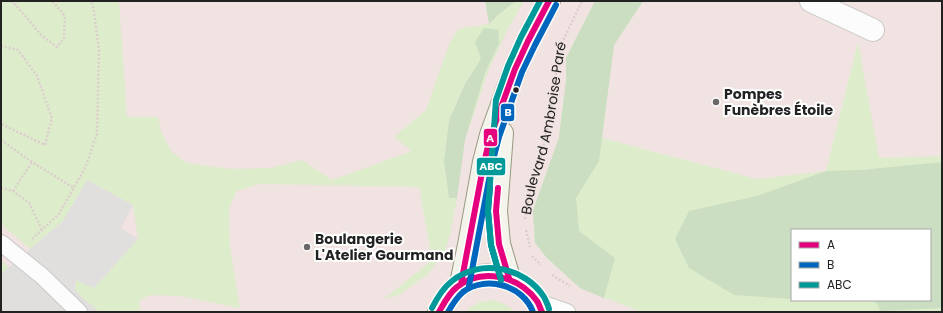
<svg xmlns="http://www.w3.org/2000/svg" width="943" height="313" font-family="Poppins,sans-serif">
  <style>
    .commercial { fill: #f1e3e1 }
    .grass { fill: #ddeccb; fill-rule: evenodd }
    .forest { fill: #cbdec1 }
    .parking { fill: #e0dfde }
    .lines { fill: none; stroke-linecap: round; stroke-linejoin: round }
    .lane-casing { stroke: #c9c8c7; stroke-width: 18 }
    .street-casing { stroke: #c9c8c7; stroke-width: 24 }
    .secondary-casing { stroke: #999a82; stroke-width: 24 }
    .path { stroke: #dccecd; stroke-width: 2.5; stroke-dasharray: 2 2; stroke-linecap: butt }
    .lane { stroke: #fdfcfc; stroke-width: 16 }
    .street { stroke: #fdfcfc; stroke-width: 22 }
    .secondary { stroke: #f4f4ed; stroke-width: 22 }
    .bus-1-casing { stroke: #fff; stroke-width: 9 }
    .bus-2-casing { stroke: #fff; stroke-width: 9 }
    .bus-3-casing { stroke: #fff; stroke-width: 9 }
    .bus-1 { stroke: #e5007d; stroke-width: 6 }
    .bus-2 { stroke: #0065bd; stroke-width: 6 }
    .bus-3 { stroke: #099; stroke-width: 6 }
    .bus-dot { fill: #222; stroke: #fff; stroke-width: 1.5 }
    .poi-dot { fill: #6a6968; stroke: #fff; stroke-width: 1.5 }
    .labels { text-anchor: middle; stroke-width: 4; stroke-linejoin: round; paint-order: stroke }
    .poi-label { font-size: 14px; font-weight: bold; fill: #222; stroke: #fff; text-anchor: start }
    .street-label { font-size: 14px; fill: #222; stroke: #fff }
    .line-badge { stroke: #fff; stroke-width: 1.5 }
    .badge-label { font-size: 11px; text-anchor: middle; font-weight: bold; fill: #fff }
  </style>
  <rect width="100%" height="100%" fill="#f0eeeb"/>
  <!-- commercial -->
  <path class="commercial" d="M1,1H942V162L757,179L583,133L747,312H1Z"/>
  <!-- grass -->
  <path class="grass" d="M1,1H119L127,117H158L162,134L172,152L187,163L231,169L271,168L302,160L332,180L412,151L394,137L426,110L449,44L458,29L489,24L499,14L516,1H524L510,25L489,69L465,140L485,73L499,44L481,59L465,84L449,120L444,161L449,197L457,198L450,235L445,252L428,274L399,295L384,299L432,260L419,187L260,184L237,191L229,208L230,246L240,308L179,296L150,295L140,300V312H99L78,294L75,289L76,280L94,288L138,239L133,205L87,181L63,221L30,249L1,224Z
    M595,1H643L614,45L602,138L757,179L826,171L858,42L879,158L942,156V312H641L580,288L546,257L535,243L533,211L559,137L566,81V58ZM792,230H930V300H792Z
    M1,260L9,267L1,274Z
    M494,300C501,303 509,305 514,312H466C474,303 481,301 494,300Z"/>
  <!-- forest -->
  <path class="forest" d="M485,1H516L499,14L489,24Z
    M595,1H643L614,45L599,161L576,198L579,231L615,258L604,298L580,288L546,257L535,243L533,211L559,137L566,81V58Z
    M484,28L498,30L499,44L485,73L465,140L457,198H449L444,161L449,120L465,84L481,59L475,42Z
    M942,162V308L881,311L875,300H930V230H792V299L734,295L689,268L675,239L689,211L757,196L826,171L861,170Z"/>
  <!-- parking -->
  <path class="parking" d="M87,180L133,205L121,228L138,239L94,288L76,280L75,289L78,294L99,312H1V274L63,221Z"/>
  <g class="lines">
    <defs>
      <path id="lane" d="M1,243L42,276L79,312
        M538,302L567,312"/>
      <path id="street" d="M811,1L873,30"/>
      <path id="secondary" d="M502,133L496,211L499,244L509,278
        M461,284L469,245L484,162L491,135L515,69L528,41L549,1
        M439,312C445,301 450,291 461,284C487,267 520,277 537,301C539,304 540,308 542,312"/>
    </defs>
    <!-- lane casing -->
    <use href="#lane" class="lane-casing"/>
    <!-- street casing -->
    <use href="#street" class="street-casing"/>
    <!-- secondary casing -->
    <use href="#secondary" class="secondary-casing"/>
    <!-- path -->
    <g class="path">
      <path d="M7,1L13,2L26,17L41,35L57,47L64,38L65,16L52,1"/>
      <path d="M1,46L18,50L37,76L52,118L45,145L1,124"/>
      <path d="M1,140L32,162L74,188"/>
      <path d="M1,188L13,191L29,203L42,230"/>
      <path d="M13,191L32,162"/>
      <path id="s1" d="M525,219L531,185L541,156L549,121L560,47L582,1"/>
      <path d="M526,230L530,247"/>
      <path d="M32,239L59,214L85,168L97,134L99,50L93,5L90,1"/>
      <path d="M532,256L541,265"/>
      <path d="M552,275L570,286"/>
    </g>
    <!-- lane -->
    <use href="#lane" class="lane"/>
    <!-- street -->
    <use href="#street" class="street"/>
    <!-- secondary -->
    <use href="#secondary" class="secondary"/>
    <defs>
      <path id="bus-1" d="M498,188L496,211L499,244L509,278
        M461,284L484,162L491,135L515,69L528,41L549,1
        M439,312C444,303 449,293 457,287C482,267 519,276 537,301C539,304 540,308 542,312"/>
      <path id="bus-2" d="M490,187L488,211L491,245L501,280
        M469,286L492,164L499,137L522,72L535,45L556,5
        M448,312C452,305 456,298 463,292C486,275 523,285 533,312"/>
      <path id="bus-3" d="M501,280L491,245L488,211L496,100L508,66L521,37L540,1
        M432,308C437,298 443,288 452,281C480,258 525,267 544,297C546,301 548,305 549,309"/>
    </defs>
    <!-- bus-1 casing -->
    <use href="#bus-1" class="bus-1-casing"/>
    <!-- bus-2 casing -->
    <use href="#bus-2" class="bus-2-casing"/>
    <!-- bus-3 casing -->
    <use href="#bus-3" class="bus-3-casing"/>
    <!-- bus-1 -->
    <use href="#bus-1" class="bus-1"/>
    <!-- bus-2 -->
    <use href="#bus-2" class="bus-2"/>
    <!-- bus-3 -->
    <use href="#bus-3" class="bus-3"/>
  </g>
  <!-- markers -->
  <circle class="bus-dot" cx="516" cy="90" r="3.5"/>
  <g class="poi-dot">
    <circle cx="716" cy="102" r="4"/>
    <circle cx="307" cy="247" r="4"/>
  </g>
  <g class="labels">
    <!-- poi labels -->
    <g class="poi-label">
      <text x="724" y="99">Pompes<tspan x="724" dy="16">Funèbres Étoile</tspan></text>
      <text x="315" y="244">Boulangerie<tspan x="315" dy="16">L'Atelier Gourmand</tspan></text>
    </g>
    <!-- street labels -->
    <g class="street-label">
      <text dy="5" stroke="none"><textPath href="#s1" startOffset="93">Boulevard Ambroise Paré</textPath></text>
    </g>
  </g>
  <g class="line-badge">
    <rect x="500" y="103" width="15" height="19" rx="4" fill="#0065bd"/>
    <rect x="483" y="128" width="15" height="19" rx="4" fill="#e5007d"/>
    <rect x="476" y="157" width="30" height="19" rx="4" fill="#099"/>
  </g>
  <g class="badge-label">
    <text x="508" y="116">B</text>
    <text x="490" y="142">A</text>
    <text x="491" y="170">ABC</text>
  </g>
  <!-- border -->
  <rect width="943" height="313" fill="none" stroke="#222222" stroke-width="4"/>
  <!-- legend -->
  <rect x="791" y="229" width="140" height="72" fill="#ffffff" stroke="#a7a7a7"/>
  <rect x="799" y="242" width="20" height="6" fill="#e5007d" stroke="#a7a7a7"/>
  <text x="827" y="249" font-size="12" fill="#222222">A</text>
  <rect x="799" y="262" width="20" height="6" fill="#0065bd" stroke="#a7a7a7"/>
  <text x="827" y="269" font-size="12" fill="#222222">B</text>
  <rect x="799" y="282" width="20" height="6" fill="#009999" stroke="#a7a7a7"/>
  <text x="827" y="289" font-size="12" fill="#222222">ABC</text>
</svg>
